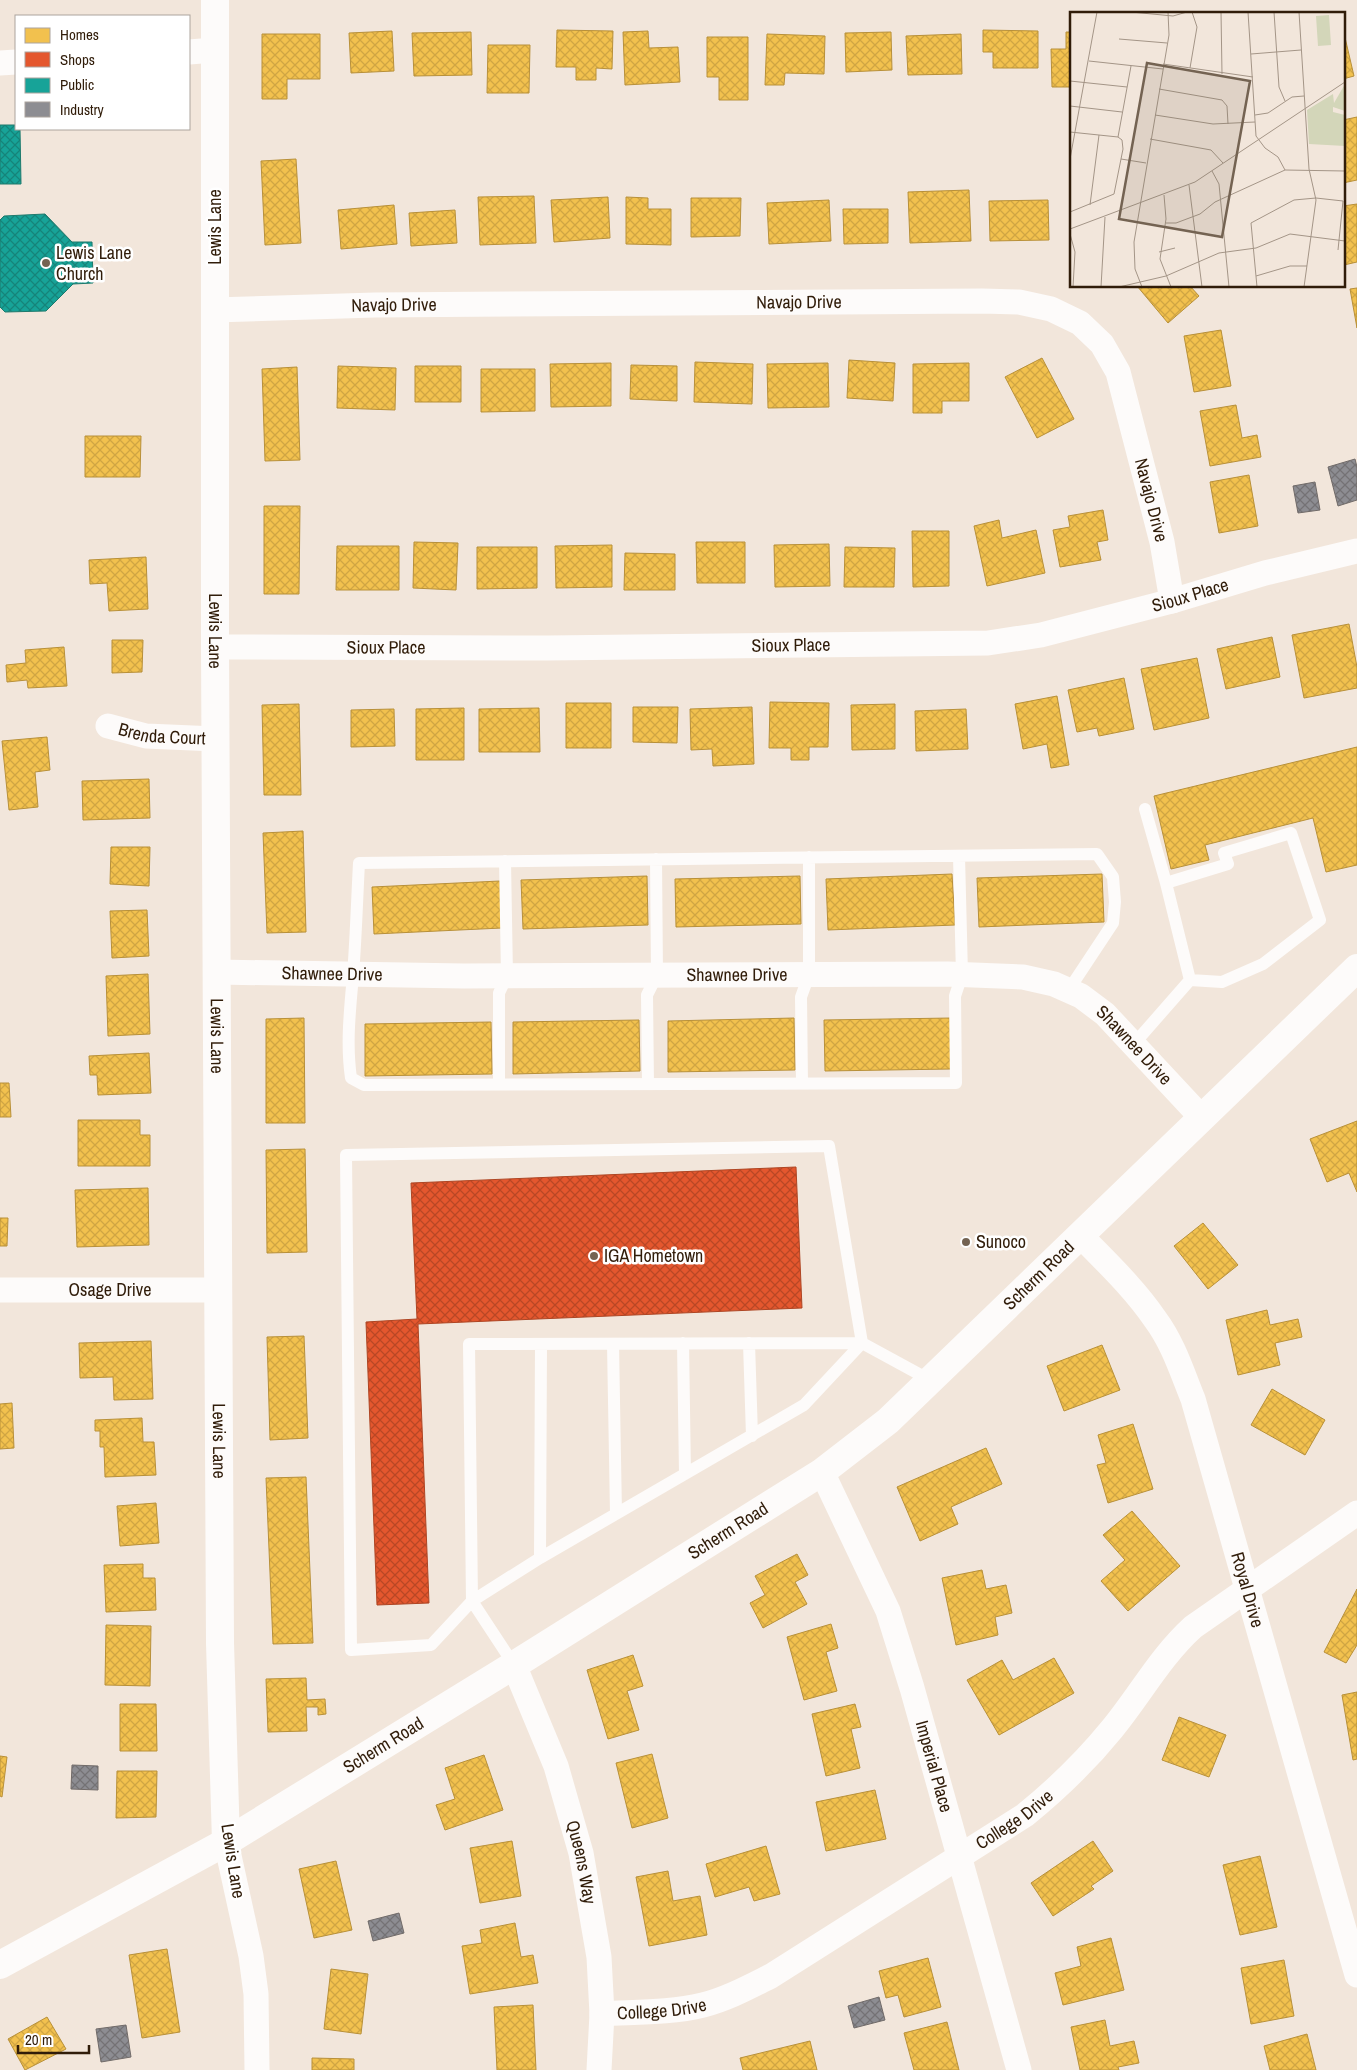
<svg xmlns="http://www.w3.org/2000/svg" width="1357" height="2070" font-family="'Archivo Narrow',sans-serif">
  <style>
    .homes { fill: url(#homes-cross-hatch); stroke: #b89039 }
    .shops { fill: url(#shops-cross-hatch); stroke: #ae4523 }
    .public { fill: url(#public-cross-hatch); stroke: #1e7a6d }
    .industry { fill: url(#industry-cross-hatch); stroke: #716b69 }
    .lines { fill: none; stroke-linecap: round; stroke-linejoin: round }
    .lane { stroke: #fdfbfa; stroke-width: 12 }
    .street { stroke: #fdfbfa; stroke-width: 25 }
    .secondary { stroke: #fdfbfa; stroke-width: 28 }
    .poi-dot { fill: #746352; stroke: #fff; stroke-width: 2 }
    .labels { text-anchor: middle; stroke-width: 5; stroke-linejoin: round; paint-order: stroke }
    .street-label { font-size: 18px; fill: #301c09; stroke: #fff }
    .poi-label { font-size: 18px; fill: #301c09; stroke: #fff; text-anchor: start }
    .inset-road { fill: none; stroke: #a49587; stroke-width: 1 }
    .view { fill: #746352; fill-opacity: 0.15; stroke: #746352; stroke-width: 2.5 }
    .inset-edge { fill: none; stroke: #301c09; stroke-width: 2.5 }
  </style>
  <defs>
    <pattern id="homes-cross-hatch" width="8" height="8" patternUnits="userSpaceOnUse" patternTransform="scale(1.25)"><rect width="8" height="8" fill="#f2c14e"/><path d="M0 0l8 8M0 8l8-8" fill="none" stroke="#d0a543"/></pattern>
    <pattern id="shops-cross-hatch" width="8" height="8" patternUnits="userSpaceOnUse" patternTransform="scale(1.25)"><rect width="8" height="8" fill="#e4572e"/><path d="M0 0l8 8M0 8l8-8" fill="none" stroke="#b94725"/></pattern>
    <pattern id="public-cross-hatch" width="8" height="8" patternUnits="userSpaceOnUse" patternTransform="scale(1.25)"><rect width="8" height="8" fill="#17a398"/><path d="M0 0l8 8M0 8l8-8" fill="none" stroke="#15847a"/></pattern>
    <pattern id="industry-cross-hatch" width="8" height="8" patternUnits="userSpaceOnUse" patternTransform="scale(1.25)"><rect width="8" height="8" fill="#8d8d92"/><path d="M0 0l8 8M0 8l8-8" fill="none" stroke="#747275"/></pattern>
  </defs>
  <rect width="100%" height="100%" fill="#f2e6db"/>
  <!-- homes -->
  <path class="homes" d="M1343,29L1354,76L1343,79Z
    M557,30L613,31L612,69L596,68V80H576V67H556Z
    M983,30L1038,31V68H993V52H983Z
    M392,31L394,71L351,73L349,33Z
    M648,31L649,48L678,47L680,82L625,85L623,32Z
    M471,32L472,75L414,76L412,33Z
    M891,32L892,70L846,72L845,33Z
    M1066,32H1071V87H1052L1051,49H1066Z
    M262,34H320V79H287V99H262Z
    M767,34L825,36L824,74L785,73L784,85H765Z
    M961,34L962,74L908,75L906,36Z
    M707,37H748V100H719V77H707Z
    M488,45H530L529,93H487Z
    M1357,117V180L1343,183V120Z
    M296,159L301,243L265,245L261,161Z
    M969,190L971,241L910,243L908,192Z
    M534,196L536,243L480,245L478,197Z
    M608,197L610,238L554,242L551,200Z
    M626,197L648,198V209H671V245L626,244Z
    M691,198H741L740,236L691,237Z
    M829,200L831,241L769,244L767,203Z
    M1048,200L1049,240L990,241L989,201Z
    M1357,204V262L1344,265L1343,206Z
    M394,205L397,244L341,249L338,210Z
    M843,209H888V243L844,244Z
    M455,210L457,243L411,246L409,213Z
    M1137,286H1190L1199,296L1168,323Z
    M1357,288V328L1350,289Z
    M1221,330L1231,386L1194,392L1184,336Z
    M1042,358L1074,419L1037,438L1005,377Z
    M849,360L895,363L893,401L847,398Z
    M695,362L753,364L752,404L694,402Z
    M611,363V406L551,407L550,364Z
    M828,363L829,407L768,408L767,364Z
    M969,363V401H942V413H913V364Z
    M631,365L677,366V401L630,399Z
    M338,366L396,368L395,410L337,408Z
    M415,366H461V402H415Z
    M297,367L300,460L265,461L262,369Z
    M481,369H535V411L481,412Z
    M1236,405L1242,438L1257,435L1261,457L1210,466L1200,411Z
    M85,436H141L140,477H85Z
    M1249,475L1258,526L1219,533L1210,482Z
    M264,506H300L299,594H264Z
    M1103,510L1108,540L1097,542L1101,560L1060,567L1053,530L1070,527L1068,516Z
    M999,520L1002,538L1036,530L1045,573L987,586L974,526Z
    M912,531H949V586L913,587Z
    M414,542L458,543L456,590L413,588Z
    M696,542H745V583H697Z
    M829,544L830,586L775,587L774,545Z
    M612,545V587L556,588L555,546Z
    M337,546H399V590H336Z
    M477,547H537V588L477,589Z
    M845,547L895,548L894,587H844Z
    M625,553L675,554V590H624Z
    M146,557L148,609L109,611L107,583L90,584L89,560Z
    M1349,624L1357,667V688L1304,698L1292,635Z
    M1272,637L1280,677L1226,689L1217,649Z
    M112,640H143L142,672L112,673Z
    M64,647L67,686L28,688L27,680L7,682L6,665L26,663L25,650Z
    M1197,658L1209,718L1154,730L1141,669Z
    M1124,678L1134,729L1099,736L1097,728L1077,732L1068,690Z
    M1057,696L1069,765L1051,768L1047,744L1023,749L1015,704Z
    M770,702L829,703L828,747H809V760H791V748H769Z
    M566,703H611V748H566Z
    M299,704L301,795H264L262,705Z
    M895,704V749L852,750L851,705Z
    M633,707H678L677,743L633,742Z
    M752,707L754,764L713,766L712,749L691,750L690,709Z
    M464,708V760H416V709Z
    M539,708L540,752H479V709Z
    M394,709L395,746L351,747V710Z
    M966,709L968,749L916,751L915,711Z
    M47,737L50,770L35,772L38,807L9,810L2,741Z
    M1357,747V865L1326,872L1313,818L1205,845L1209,860L1171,869L1154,796Z
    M149,779L150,818L83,820L82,781Z
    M303,831L306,932L267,933L263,833Z
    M111,847H150L149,886L110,884Z
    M952,874L955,925L828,930L826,879Z
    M1102,874L1104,922L979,927L977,878Z
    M647,876L648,925L523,929L521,880Z
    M800,876L801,924L676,927L675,879Z
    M500,881L502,928L374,934L372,887Z
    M147,910L149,956L112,958L110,911Z
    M148,974L150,1034L108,1036L106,976Z
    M304,1018L305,1123H266V1019Z
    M794,1018L795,1070L668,1072V1021Z
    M951,1018V1069L825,1071L824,1020Z
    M639,1020L640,1071L513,1074V1022Z
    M491,1022L492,1074L365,1076V1024Z
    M149,1053L151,1093L98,1095L97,1075H90L89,1056Z
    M0,1083H9L11,1117H0Z
    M78,1120H140V1135H150V1166H78Z
    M1357,1121V1192L1349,1173L1327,1182L1310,1139Z
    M305,1149L307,1252L267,1253L266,1150Z
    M148,1188L149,1245L77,1247L75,1190Z
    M0,1218H8L7,1246H0Z
    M1203,1223L1238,1265L1208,1289L1174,1246Z
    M1267,1310L1270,1325L1298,1319L1302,1337L1275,1343L1280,1365L1238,1375L1226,1320Z
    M304,1336L308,1438L270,1440L267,1337Z
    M151,1341L153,1399L114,1400L113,1377L80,1378L79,1343Z
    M1102,1345L1120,1390L1064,1411L1047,1366Z
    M1272,1389L1325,1420L1305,1455L1251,1425Z
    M12,1403L14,1448L0,1449V1404Z
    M142,1418L143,1442H154L156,1475L105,1477L104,1447H100V1431H95V1420Z
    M1133,1424L1153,1489L1108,1503L1097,1465L1106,1463L1098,1435Z
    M986,1448L1002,1484L951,1507L958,1524L920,1541L897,1487Z
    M306,1477L313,1643L273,1644L266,1478Z
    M156,1503L159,1543L120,1546L117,1506Z
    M1132,1511L1180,1566L1128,1611L1101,1581L1125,1560L1103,1535Z
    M797,1554L808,1575L795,1582L807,1604L763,1628L750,1603L765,1595L755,1576Z
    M143,1564V1578H155L156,1610L106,1612L104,1565Z
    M982,1570L986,1589L1006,1585L1012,1613L995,1617L998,1635L956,1645L942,1578Z
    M1357,1589V1645L1346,1663L1324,1652Z
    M831,1624L838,1648L826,1652L837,1691L804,1700L787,1637Z
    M106,1625L151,1626L150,1686L105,1685Z
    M633,1655L643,1686L627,1691L639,1730L608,1739L587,1670Z
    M1054,1658L1074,1693L999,1735L967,1680L1002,1660L1013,1680Z
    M306,1678L307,1700L325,1699L326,1714L318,1715V1707H306L307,1731L268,1732L266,1679Z
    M1357,1692V1759L1353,1760L1342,1695Z
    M120,1704H156L157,1751H120Z
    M855,1704L861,1727L851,1729L860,1768L826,1776L812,1714Z
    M1179,1717L1226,1735L1209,1777L1162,1760Z
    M652,1754L668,1818L632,1828L616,1763Z
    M484,1755L503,1810L445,1830L436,1805L455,1799L445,1768Z
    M0,1756L7,1757L2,1797L0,1796Z
    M117,1771H157L156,1817L116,1818Z
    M875,1790L886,1839L826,1851L816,1802Z
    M512,1841L521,1896L480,1903L470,1848Z
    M1093,1841L1113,1871L1091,1886L1094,1889L1053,1916L1031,1883Z
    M766,1846L780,1894L754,1901L749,1887L715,1897L706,1864Z
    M1260,1856L1277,1927L1240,1935L1223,1865Z
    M336,1861L352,1930L314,1938L299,1869Z
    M668,1871L673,1901L700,1896L707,1935L649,1946L636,1877Z
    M515,1923L521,1957L533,1955L538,1983L470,1994L462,1946L482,1943L480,1930Z
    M1111,1938L1124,1990L1063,2005L1055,1973L1081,1966L1077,1947Z
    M167,1949L180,2032L142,2038L129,1955Z
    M928,1958L941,2007L904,2017L898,1995L886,1998L879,1971Z
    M1284,1960L1294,2016L1251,2024L1241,1968Z
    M331,1969L368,1974L361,2034L324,2029Z
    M533,2005L536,2070H497L494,2007Z
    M47,2017L66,2049L25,2070L8,2039Z
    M1105,2020L1110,2046L1134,2041L1139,2063L1118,2067L1119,2070H1080L1071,2027Z
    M947,2022L959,2070H914L904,2033Z
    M1307,2034L1316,2070H1270L1264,2046Z
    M810,2041L817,2070H743L740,2058Z
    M312,2058L354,2059V2070H312Z"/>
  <!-- shops -->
  <path class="shops" d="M796,1167L802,1308L418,1324L429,1603L377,1605L366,1322L417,1319L411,1183Z"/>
  <!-- public -->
  <path class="public" d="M0,125H16V129H20L21,184H0Z
    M45,214L72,242H92L93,283L73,284L46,311L5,312L0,307V220L4,216Z"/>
  <!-- industry -->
  <path class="industry" d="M1355,459L1357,467V500L1338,506L1328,467Z
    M1315,482L1320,510L1298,513L1293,486Z
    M72,1765L98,1766V1790L71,1789Z
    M399,1913L404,1933L373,1941L368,1921Z
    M879,1997L885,2020L854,2028L848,2006Z
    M126,2025L131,2057L101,2062L96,2029Z"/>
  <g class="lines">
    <!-- lane -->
    <path class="lane" d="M1145,809L1166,883
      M959,856L962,975L955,996L956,1083L364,1085L351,1078C346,1043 350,1010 353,975C356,937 357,900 359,863L1097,854L1113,877L1115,902L1113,923L1068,991
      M1133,1045L1190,980L1166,883L1228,864L1224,853L1291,833L1320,920L1263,964L1222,982L1190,980
      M802,1083L801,997L809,975V857
      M499,1084V993L507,976L505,861
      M648,1084L647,995L657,975L656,859
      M829,1146L862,1343L804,1405L540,1558L472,1601L431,1645L351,1650L346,1155Z
      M683,1343L685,1474
      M749,1343L752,1436
      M613,1344L616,1514
      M540,1558L541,1344
      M514,1665L472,1601L469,1344L862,1343L930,1380"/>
    <!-- street -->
    <g class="street">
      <path d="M189,52L215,50"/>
      <path d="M0,63L16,62"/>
      <path id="s1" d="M214,310L375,305L982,301L1019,302L1051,309L1080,323L1102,344L1118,372L1162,542L1172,601"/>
      <path id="s2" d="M215,647L548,648L988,643L1041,635L1172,601L1265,573L1357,551"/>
      <path id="s3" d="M108,726L146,736L216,739"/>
      <path id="s4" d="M217,972L464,976L948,974L1023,977L1054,984L1081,996L1105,1014L1202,1118"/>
      <path id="s5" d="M1080,1235C1106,1262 1134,1288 1155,1319C1173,1343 1182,1372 1193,1399L1357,1975"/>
      <path id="s6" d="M0,1290H219"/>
      <path id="s7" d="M822,1472L888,1611L912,1688L1019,2070"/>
      <path id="s8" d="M514,1665L556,1766L581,1853L599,1957L602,2014L599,2070"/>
      <path d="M226,1842L251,1956L256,1994L257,2070"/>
      <path id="s9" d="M602,2014C635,2012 670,2013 703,2005C727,1999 749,1987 771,1976L1025,1815C1057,1789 1086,1761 1112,1729C1140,1695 1160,1657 1193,1627L1357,1513"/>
    </g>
    <!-- secondary -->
    <g class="secondary">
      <path id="s10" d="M215,0V647L220,1643L226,1842"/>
      <path id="s11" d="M0,1965L226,1842L514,1665L822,1472L888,1421L1357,968"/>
    </g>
  </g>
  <!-- markers -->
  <g class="poi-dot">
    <circle cx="46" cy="263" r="5"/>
    <circle cx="966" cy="1242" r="5"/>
    <circle cx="594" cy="1256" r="5"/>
  </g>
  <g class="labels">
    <!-- street labels -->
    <g class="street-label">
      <text transform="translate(215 227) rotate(-90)" y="6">Lewis Lane</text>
      <text dy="6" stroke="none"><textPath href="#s1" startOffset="585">Navajo Drive</textPath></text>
      <text dy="6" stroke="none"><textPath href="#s1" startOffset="180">Navajo Drive</textPath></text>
      <text dy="6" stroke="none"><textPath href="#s1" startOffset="1065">Navajo Drive</textPath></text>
      <text dy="6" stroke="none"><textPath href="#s2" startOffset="981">Sioux Place</textPath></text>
      <text dy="6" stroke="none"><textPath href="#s10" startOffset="631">Lewis Lane</textPath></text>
      <text dy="6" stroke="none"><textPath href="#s2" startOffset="576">Sioux Place</textPath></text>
      <text dy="6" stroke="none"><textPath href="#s2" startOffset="171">Sioux Place</textPath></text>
      <text dy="6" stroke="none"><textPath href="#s3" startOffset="55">Brenda Court</textPath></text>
      <text dy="6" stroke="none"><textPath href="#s4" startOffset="115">Shawnee Drive</textPath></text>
      <text dy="6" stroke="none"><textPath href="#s4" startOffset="520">Shawnee Drive</textPath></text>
      <text dy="6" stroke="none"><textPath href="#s10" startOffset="1036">Lewis Lane</textPath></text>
      <text dy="6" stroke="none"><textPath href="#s4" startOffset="940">Shawnee Drive</textPath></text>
      <text dy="6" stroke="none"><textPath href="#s11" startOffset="1252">Scherm Road</textPath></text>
      <text dy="6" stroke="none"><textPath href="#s6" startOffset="110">Osage Drive</textPath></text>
      <text dy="6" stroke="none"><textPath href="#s10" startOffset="1441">Lewis Lane</textPath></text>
      <text dy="6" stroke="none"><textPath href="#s11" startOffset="848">Scherm Road</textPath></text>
      <text dy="6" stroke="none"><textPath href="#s5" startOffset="400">Royal Drive</textPath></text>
      <text dy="6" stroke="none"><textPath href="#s11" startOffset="442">Scherm Road</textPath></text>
      <text dy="6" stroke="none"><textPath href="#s7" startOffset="316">Imperial Place</textPath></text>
      <text dy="6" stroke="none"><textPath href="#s9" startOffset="465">College Drive</textPath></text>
      <text transform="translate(233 1861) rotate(81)" y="6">Lewis Lane</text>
      <text dy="6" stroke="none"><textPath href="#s8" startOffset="209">Queens Way</textPath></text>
      <text dy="6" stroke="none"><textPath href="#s9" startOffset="60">College Drive</textPath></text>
    </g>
    <!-- poi labels -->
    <g class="poi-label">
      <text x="56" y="259">Lewis Lane<tspan x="56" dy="21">Church</tspan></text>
      <text x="976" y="1248">Sunoco</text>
      <text x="604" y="1262">IGA Hometown</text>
    </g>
  </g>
  <!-- overview -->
  <g transform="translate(1070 12)">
    <rect width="275" height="275" fill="#f2e6db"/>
    <path d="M259,3L261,33L248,34L246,4ZM275,72V99L263,95V100L275,103V134L239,132L237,98L263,82L264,91Z" fill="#d3d6b9"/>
    <path class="inset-road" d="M61,0L103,4L117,0M151,0L152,62M178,0L186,124L195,136L208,145L215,158M204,0L209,75L215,89M229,0L239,157L246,188L234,275M49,27L97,31M181,42L231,38M19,49L93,57M93,52L183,65M120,56L127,15L122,0M0,69L57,75M89,77L152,88L157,94L158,112M0,94L52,100M85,103L143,112L185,110M185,103L198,101L222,85L234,84M0,120L48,125M48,125L61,54M80,127L141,138L153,151M0,147L27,0M51,147L76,151M142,159L149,172L159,275M119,173L132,275M94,183L96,207L90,247L101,275M20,193L29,123M0,200L44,182L53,137L52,128L48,125M96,211H106L130,202L145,190L215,158L275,159M0,217L125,170L275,70M0,222L5,240L3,275M89,240L105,236M186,264L220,254H237M31,275L35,205M49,275L96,264L149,241L186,236L220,222L275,229M72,275L65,257L64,230L99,23L98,0M187,275L181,211L224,188L246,186L273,189L268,238"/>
    <path class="view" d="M77,51L180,69L152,225L49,207Z"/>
    <rect width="275" height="275" class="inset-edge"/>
  </g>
  <!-- legend -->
  <rect x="15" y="15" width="175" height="115" fill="#ffffff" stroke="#aca49d"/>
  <rect x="25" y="28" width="25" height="15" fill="#f2c14e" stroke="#aca49d"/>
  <text x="60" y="40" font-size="15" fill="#301c09">Homes</text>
  <rect x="25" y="52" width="25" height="15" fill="#e4572e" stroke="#aca49d"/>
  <text x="60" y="65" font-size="15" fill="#301c09">Shops</text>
  <rect x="25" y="78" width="25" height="15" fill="#17a398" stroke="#aca49d"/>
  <text x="60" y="90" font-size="15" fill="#301c09">Public</text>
  <rect x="25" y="102" width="25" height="15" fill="#8d8d92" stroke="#aca49d"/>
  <text x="60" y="115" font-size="15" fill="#301c09">Industry</text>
  <!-- scale -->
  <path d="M18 2045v8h71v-8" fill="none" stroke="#301c09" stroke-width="2.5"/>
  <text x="25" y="2045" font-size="15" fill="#301c09" stroke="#ffffff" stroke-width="4" paint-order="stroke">20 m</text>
</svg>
